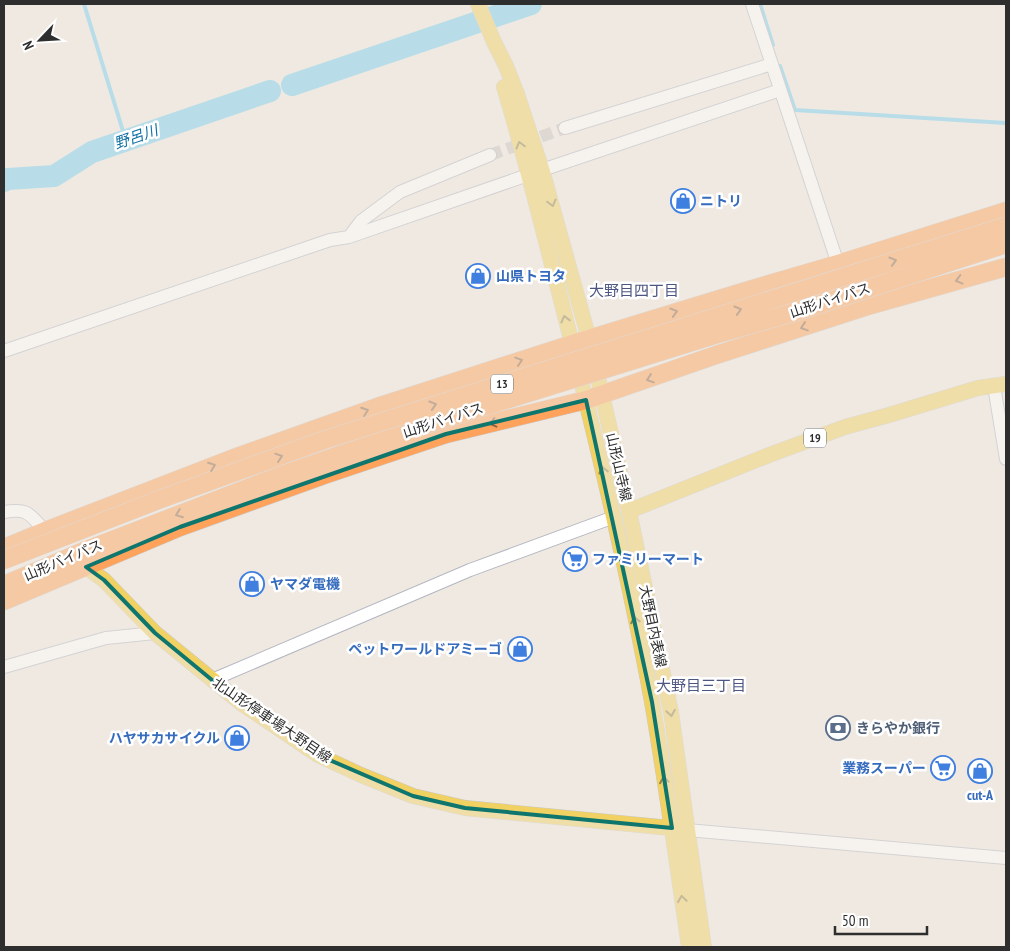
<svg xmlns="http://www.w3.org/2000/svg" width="1010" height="951" font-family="'PT Sans Narrow','Noto Sans JP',sans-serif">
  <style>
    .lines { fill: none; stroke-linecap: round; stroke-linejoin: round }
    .stream { stroke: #75cff0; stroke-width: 4 }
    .river { stroke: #75cff0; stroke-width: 22 }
    .minor-tunnel { stroke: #c8c4bd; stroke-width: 12; stroke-dasharray: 12 6; stroke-linecap: butt }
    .minor-casing { stroke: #b4b7c1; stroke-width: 14 }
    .major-casing { stroke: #c9c9c9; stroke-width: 16 }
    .highway-casing { stroke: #c9c9c9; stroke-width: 19 }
    .minor { stroke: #fff; stroke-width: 12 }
    .major { stroke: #f2d163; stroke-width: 15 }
    .highway { stroke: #ffa35c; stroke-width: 18 }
    .highway-bridge-casing { stroke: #c9c9c9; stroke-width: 19; stroke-linecap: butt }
    .highway-bridge { stroke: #ffa35c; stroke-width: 18 }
    .oneway { stroke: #908048 }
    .oneway2 { stroke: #8c6343 }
    .marked { fill: none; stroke: #0f766e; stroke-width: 4; stroke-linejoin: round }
    .labels { text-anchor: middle; stroke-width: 5; stroke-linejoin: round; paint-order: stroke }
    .shield { fill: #fff; stroke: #6d6d6d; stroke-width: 1 }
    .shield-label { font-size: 12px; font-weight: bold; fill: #2e2e2e }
    .shop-label { font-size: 14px; font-weight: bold; fill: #366cbe; stroke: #fff; text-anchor: start }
    .street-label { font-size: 14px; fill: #2e2e2e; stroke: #fff }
    .service-label { font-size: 14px; font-weight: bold; fill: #4e5e75; stroke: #fff; text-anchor: start }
    .water-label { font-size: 15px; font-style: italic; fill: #0d6fa3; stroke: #fff }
    .neighbourhood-label { font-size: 15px; fill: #4d5680; stroke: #fff }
  </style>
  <rect width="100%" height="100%" fill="#efe9e1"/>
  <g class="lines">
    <!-- stream -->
    <path class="stream" d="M84,4L126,141
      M760,4L773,45
      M780,66L795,110L1006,123"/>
    <!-- river -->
    <path class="river" d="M292,85L531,4
      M4,181L8,179L54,176L92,152L270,91"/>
    <!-- minor-tunnel -->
    <path class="minor-tunnel" d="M490,155L565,128"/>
    <defs>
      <path id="minor" d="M752,4L838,264
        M565,128L772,64
        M542,170L780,90
        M349,237L361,221L400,192L490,155
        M4,351L330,240L349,237L528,175
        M994,386L1006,459
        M4,512C29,508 29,514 45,531
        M4,667L106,638L155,633
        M212,680L470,570L614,517
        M687,830L1006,858"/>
      <path id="major" d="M478,4L494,42L506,66L517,94L542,170L589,339L629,511L671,712L704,947
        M504,87C525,156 542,227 560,296C594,431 627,566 652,702C666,783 677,865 689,947
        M629,511L769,455L845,427L889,415L978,388L1006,384
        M86,567L104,580L155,633L241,703L318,755L361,775L413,796L465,808L681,829"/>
      <path id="highway" d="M4,548L45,531L234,458L383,405L572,344L742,292L838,264L1006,211
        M4,585L84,551L279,476L422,426
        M4,601L180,527L324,475L446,434L586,400L716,355L871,305L1006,267"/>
    </defs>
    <!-- minor casing -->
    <use href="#minor" class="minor-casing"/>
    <!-- major casing -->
    <use href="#major" class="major-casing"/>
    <!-- highway casing -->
    <use href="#highway" class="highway-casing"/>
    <!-- minor -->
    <use href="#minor" class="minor"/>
    <!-- major -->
    <use href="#major" class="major"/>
    <!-- highway -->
    <use href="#highway" class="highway"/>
    <defs>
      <path id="highway-bridge" d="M422,426L718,334L805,309L1006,244
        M4,560L161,499L324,440L1006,226"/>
    </defs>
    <!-- highway-bridge casing -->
    <use href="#highway-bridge" class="highway-bridge-casing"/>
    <!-- highway-bridge -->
    <use href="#highway-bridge" class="highway-bridge"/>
  </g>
  <!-- one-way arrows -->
  <defs><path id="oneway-chevron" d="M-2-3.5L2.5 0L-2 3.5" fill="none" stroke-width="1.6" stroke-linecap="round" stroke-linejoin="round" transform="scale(1.25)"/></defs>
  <g class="oneway">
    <use href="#oneway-chevron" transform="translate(520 145) rotate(-105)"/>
    <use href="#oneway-chevron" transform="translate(552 203) rotate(75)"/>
    <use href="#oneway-chevron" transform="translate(565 319) rotate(-104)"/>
    <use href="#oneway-chevron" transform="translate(603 470) rotate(-104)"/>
    <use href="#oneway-chevron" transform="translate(635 620) rotate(-101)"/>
    <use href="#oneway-chevron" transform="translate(671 713) rotate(81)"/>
    <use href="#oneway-chevron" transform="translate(664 780) rotate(-99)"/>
    <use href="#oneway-chevron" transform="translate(682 899) rotate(-98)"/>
  </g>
  <g class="oneway2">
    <use href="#oneway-chevron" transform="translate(893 261) rotate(-17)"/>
    <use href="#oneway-chevron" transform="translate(959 280) rotate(165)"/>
    <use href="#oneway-chevron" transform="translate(738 310) rotate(-17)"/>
    <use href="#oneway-chevron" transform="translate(674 312) rotate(-17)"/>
    <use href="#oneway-chevron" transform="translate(804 327) rotate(162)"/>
    <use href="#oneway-chevron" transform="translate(519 361) rotate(-18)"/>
    <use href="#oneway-chevron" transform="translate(650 379) rotate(161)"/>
    <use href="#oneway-chevron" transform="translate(433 405) rotate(-17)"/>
    <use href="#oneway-chevron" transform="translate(365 411) rotate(-20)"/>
    <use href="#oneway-chevron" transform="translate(493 423) rotate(166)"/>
    <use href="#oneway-chevron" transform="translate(279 457) rotate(-19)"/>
    <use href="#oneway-chevron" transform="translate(212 466) rotate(-21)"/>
    <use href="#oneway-chevron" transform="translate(179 514) rotate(159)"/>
  </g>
  <!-- marked area -->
  <path d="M0 0H1010V951H0ZM586,400L652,702L672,828L465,808L413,796L318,755L212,680L155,633L104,580L86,567L180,527L446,434Z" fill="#efe9e1" fill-opacity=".55" fill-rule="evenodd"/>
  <path class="marked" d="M586,400L652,702L672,828L465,808L413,796L318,755L212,680L155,633L104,580L86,567L180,527L446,434Z"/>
  <!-- icons -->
  <defs>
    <symbol id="shop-ring" viewBox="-11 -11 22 22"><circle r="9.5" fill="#fff" stroke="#3f7fe0" stroke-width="1.5"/><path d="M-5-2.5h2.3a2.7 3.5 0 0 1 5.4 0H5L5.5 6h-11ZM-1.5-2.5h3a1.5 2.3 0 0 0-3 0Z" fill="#3f7fe0"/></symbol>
    <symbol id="supermarket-ring" viewBox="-11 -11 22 22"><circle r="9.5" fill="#fff" stroke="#3f7fe0" stroke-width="1.5"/><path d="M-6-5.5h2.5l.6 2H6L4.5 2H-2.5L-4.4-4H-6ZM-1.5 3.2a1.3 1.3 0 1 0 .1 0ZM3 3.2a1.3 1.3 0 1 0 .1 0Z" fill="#3f7fe0"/></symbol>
    <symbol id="bank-ring" viewBox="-11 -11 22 22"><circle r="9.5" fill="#fff" stroke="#5c6f8a" stroke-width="1.5"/><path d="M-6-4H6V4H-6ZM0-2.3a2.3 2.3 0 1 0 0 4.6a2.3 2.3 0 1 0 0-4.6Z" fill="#5c6f8a"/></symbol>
  </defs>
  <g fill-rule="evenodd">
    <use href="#shop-ring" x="669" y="187" width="28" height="28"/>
    <use href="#shop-ring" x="464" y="262" width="28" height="28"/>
    <use href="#supermarket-ring" x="561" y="545" width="28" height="28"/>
    <use href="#shop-ring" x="238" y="570" width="28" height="28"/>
    <use href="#shop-ring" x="506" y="635" width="28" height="28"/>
    <use href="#bank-ring" x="824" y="714" width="28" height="28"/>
    <use href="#shop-ring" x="223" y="724" width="28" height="28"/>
    <use href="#supermarket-ring" x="929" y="754" width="28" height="28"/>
    <use href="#shop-ring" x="966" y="757" width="28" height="28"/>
  </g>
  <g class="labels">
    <!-- shield labels -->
    <g class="shield">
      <rect x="491" y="374.5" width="22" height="19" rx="4"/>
      <rect x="804" y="428.5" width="22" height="19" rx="4"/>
    </g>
    <g class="shield-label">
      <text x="502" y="388">13</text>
      <text x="815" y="442">19</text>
    </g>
    <!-- shop labels -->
    <g class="shop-label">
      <text x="700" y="206">ニトリ</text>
      <text x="496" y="281">山県トヨタ</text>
      <text x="592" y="564">ファミリーマート</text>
      <text x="270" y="589">ヤマダ電機</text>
      <text x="502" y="654" text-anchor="end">ペットワールドアミーゴ</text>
      <text x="220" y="743" text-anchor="end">ハヤサカサイクル</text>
      <text x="926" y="773" text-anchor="end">業務スーパー</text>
      <text x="980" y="800" text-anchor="middle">cut-A</text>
    </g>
    <!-- street labels -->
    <g class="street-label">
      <text transform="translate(830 300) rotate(-18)" y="5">山形バイパス</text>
      <text transform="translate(443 420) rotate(-18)" y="5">山形バイパス</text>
      <text transform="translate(619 467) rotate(77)" y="5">山形山寺線</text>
      <text transform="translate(63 560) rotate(-23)" y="5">山形バイパス</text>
      <text transform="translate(653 626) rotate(78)" y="5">大野目内表線</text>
      <text transform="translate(272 720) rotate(34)" y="5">北山形停車場大野目線</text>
    </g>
    <!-- service labels -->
    <g class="service-label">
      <text x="856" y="733">きらやか銀行</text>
    </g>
    <!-- water labels -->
    <g class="water-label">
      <text transform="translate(136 137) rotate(-19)" y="5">野呂川</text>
    </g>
    <!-- neighbourhood labels -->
    <g class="neighbourhood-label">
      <text x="634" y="296">大野目四丁目</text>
      <text x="701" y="691">大野目三丁目</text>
    </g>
  </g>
  <!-- border -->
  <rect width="1010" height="951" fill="none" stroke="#2e2e2e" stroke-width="10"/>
  <!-- north arrow -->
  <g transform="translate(40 40) rotate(245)" stroke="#ffffff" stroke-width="4" paint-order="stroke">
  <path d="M0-4L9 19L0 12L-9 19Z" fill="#2e2e2e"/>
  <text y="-8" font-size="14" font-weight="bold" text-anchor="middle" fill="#2e2e2e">N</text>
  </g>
  <!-- scale -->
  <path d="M835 926v8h92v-8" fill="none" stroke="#2e2e2e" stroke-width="2.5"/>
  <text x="842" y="926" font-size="15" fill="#2e2e2e" stroke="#ffffff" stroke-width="4" paint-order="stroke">50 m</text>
</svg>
